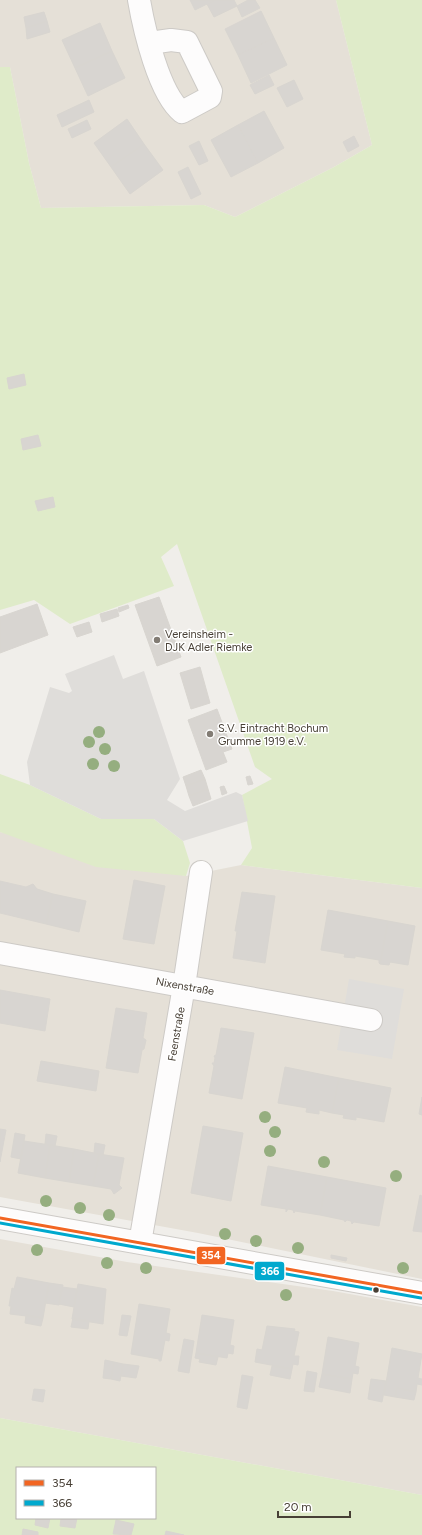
<svg xmlns="http://www.w3.org/2000/svg" width="422" height="1535" font-family="Figtree,sans-serif">
  <style>
    .residential { fill: #e5e0d7 }
    .green { fill: #dfebc9; fill-rule: evenodd }
    .parking { fill: #dfddda }
    .building { fill: #d8d5d1; stroke: #d8d5d0 }
    .lines { fill: none; stroke-linecap: round; stroke-linejoin: round }
    .minor-casing { stroke: #cdcac6; stroke-width: 24 }
    .minor { stroke: #fdfcfc; stroke-width: 22 }
    .bus-1-casing { stroke: #fff; stroke-width: 6 }
    .bus-2-casing { stroke: #fff; stroke-width: 6 }
    .bus-1 { stroke: #f26522; stroke-width: 3 }
    .bus-2 { stroke: #00a9ce; stroke-width: 3 }
    .tree { fill: #95ae7f }
    .poi-dot { fill: #827c74; stroke: #fff; stroke-width: 1.5 }
    .bus-dot { fill: #473f35; stroke: #fff; stroke-width: 1.5 }
    .labels { text-anchor: middle; stroke-width: 3; stroke-linejoin: round; paint-order: stroke }
    .poi-label { font-size: 11px; fill: #473f35; stroke: #fff; text-anchor: start }
    .street-label { font-size: 11px; fill: #473f35; stroke: #fff }
    .line-badge { stroke: #fff; stroke-width: 1.5 }
    .badge-label { font-size: 11px; text-anchor: middle; font-weight: bold; fill: #fff }
  </style>
  <rect width="100%" height="100%" fill="#f0eeea"/>
  <!-- residential -->
  <path class="residential" d="M0,0H336L372,145L334,167L235,217L204,205L41,208L29,163L10,67H0Z
    M0,832L186,876L241,865L422,888V1279L198,1233L0,1197Z
    M0,1239L127,1262L333,1291L422,1307V1495L0,1418Z"/>
  <!-- green -->
  <path class="green" d="M336,0H422V888L241,865L252,848L242,795L272,779L255,767L177,544L161,557L174,586L70,624L34,600L0,610V67H10L29,163L41,208L204,205L235,217L334,167L372,145Z
    M0,774L30,785L101,819H154L183,841L190,863L186,876L96,867L0,832Z
    M0,1418L422,1495V1535H0ZM17,1468H155V1518H17Z"/>
  <!-- parking -->
  <path class="parking" d="M114,655L123,679L144,671L180,779L167,800L185,811L236,792L242,795L248,821L183,841L154,819H101L30,785L27,762L50,687L69,693L72,691L65,674Z
    M349,979L404,989L392,1059L337,1050Z"/>
  <!-- building -->
  <path class="building" d="M190,0H215L195,10Z
    M215,0H234L237,6L214,17L207,4Z
    M248,0H255L260,8L242,17L237,6Z
    M261,11L274,38L238,55L225,29Z
    M44,12L47,21L26,28L24,17Z
    M47,21L50,32L27,39L26,28Z
    M100,23L112,51L75,68L62,40Z
    M274,38L287,65L251,83L238,55Z
    M112,51L125,78L88,96L75,68Z
    M269,75L274,85L255,94L250,85Z
    M294,80L303,99L287,107L277,88Z
    M89,100L94,112L62,127L57,115Z
    M264,111L284,148L258,163L238,125Z
    M127,119L144,144L111,167L94,143Z
    M87,120L91,129L72,138L68,129Z
    M238,125L258,163L231,177L211,140Z
    M354,136L359,146L348,152L343,142Z
    M199,141L208,161L199,165L189,146Z
    M144,144L163,170L130,194L111,167Z
    M188,167L201,194L191,199L178,172Z
    M24,374L26,385L9,389L7,378Z
    M38,435L41,446L23,450L21,439Z
    M53,497L55,507L38,511L35,501Z
    M159,597L181,657L157,666L135,605Z
    M37,604L48,635L0,653V617Z
    M128,605L129,608L119,612L118,608Z
    M117,609L119,616L102,622L100,614Z
    M89,622L92,632L77,637L73,627Z
    M200,667L210,703L191,709L180,673Z
    M217,709L232,749L223,752L227,762L206,770L188,720Z
    M201,770L205,779L186,786L183,777Z
    M250,776L253,784L248,785L246,777Z
    M205,779L208,789L189,796L186,786Z
    M224,786L227,793L222,795L220,787Z
    M208,789L211,799L193,806L189,796Z
    M134,880L165,886L154,944L123,939Z
    M0,881L26,887L33,884L37,889L53,894L46,924L0,913Z
    M242,892L275,896L265,963L233,958L237,931H235Z
    M53,894L86,901L79,932L46,924Z
    M328,910L388,921L380,964L379,963V960L355,956V958L344,957L345,954L321,950Z
    M388,921L415,926L408,965L390,962L389,965L380,964Z
    M0,990L50,999L45,1031L0,1023Z
    M116,1008L147,1013L143,1038L146,1040L144,1049L142,1050L138,1073L106,1068Z
    M221,1028L254,1033L242,1099L209,1093L214,1066L212,1063H214L215,1058L214,1056L216,1055Z
    M41,1061L99,1071L96,1091L37,1081Z
    M285,1067L339,1078L332,1113L319,1110V1114L306,1112L307,1108L278,1103Z
    M339,1078L391,1088L384,1122L356,1117V1120L343,1118L344,1115L332,1113Z
    M422,1097V1115L419,1114Z
    M203,1126L243,1133L231,1201L191,1193Z
    M0,1129L6,1130L0,1162Z
    M15,1133L25,1135L21,1159L11,1157Z
    M46,1134L57,1136L55,1146L45,1144Z
    M24,1141L50,1145L45,1178L18,1173Z
    M95,1143L105,1145L103,1155L94,1153Z
    M50,1145L74,1149L69,1182L45,1178Z
    M74,1149L99,1154L93,1186L69,1182Z
    M99,1154L124,1158L119,1185L122,1188L114,1194L111,1189L93,1186Z
    M268,1166L327,1177L320,1215L295,1211L294,1213L293,1210L288,1209L286,1212V1209L261,1205Z
    M327,1177L386,1188L379,1226L354,1222L352,1224L351,1221L347,1220L345,1222L344,1220L320,1215Z
    M420,1195L422,1196V1232L413,1231Z
    M331,1255L347,1258L346,1261L331,1258Z
    M17,1277L49,1283L43,1318L10,1314L11,1306H9L12,1288L14,1289Z
    M49,1283L63,1285L59,1305L45,1303Z
    M78,1284L106,1289L103,1324L72,1319Z
    M62,1287L77,1289L74,1307L59,1304Z
    M139,1304L170,1309L166,1333L170,1334L169,1341L165,1340L161,1361H159V1359L131,1354Z
    M26,1315L43,1318L41,1326L25,1323Z
    M122,1315L131,1316L127,1336L119,1335Z
    M202,1315L234,1320L230,1345L234,1346L233,1354L228,1353L227,1358L196,1353Z
    M73,1318L89,1321L88,1329L71,1327Z
    M267,1326L295,1329L294,1331L299,1332L294,1356H299L298,1365L293,1364L292,1369L255,1362L257,1349L262,1350Z
    M328,1337L359,1343L355,1366L359,1367L358,1374L353,1373L352,1379L322,1374Z
    M184,1339L194,1341L189,1373L178,1371Z
    M392,1348L422,1354L418,1378L422,1379V1385L417,1384L416,1392L397,1388L395,1397L384,1395Z
    M196,1353L218,1357L216,1365L199,1362L200,1359L195,1358Z
    M105,1360L114,1362L111,1379L103,1378Z
    M114,1362L123,1364L120,1381L111,1379Z
    M123,1364L139,1366L136,1378L121,1376Z
    M272,1366L292,1369L290,1379L270,1375Z
    M307,1371L317,1373L314,1392L304,1391Z
    M322,1374L352,1379L350,1393L319,1387Z
    M242,1375L253,1377L247,1409L237,1407Z
    M371,1379L386,1381L382,1402L368,1399Z
    M397,1388L416,1392L414,1400L395,1397Z
    M34,1389L45,1390L43,1402L32,1400Z
    M36,1518H50L48,1528L35,1525Z
    M61,1518H77L75,1528L60,1526Z
    M116,1520L134,1524L131,1535L113,1534Z
    M23,1529L38,1532V1535H22Z
    M166,1531L184,1535H165Z"/>
  <g class="lines">
    <defs>
      <path id="minor" d="M139,0C144,29 159,94 182,112L210,97L211,91L187,42L171,40L150,43
        M0,953L371,1020
        M0,1218L422,1293
        M140,1243L184,986L201,872"/>
    </defs>
    <!-- minor casing -->
    <use href="#minor" class="minor-casing"/>
    <!-- minor -->
    <use href="#minor" class="minor"/>
    <defs>
      <path id="bus-1" d="M0,1218L422,1293"/>
      <path id="bus-2" d="M0,1223L421,1298"/>
    </defs>
    <!-- bus-1 casing -->
    <use href="#bus-1" class="bus-1-casing"/>
    <!-- bus-2 casing -->
    <use href="#bus-2" class="bus-2-casing"/>
    <!-- bus-1 -->
    <use href="#bus-1" class="bus-1"/>
    <!-- bus-2 -->
    <use href="#bus-2" class="bus-2"/>
  </g>
  <!-- trees -->
  <g class="tree">
    <circle cx="99" cy="732" r="6"/>
    <circle cx="89" cy="742" r="6"/>
    <circle cx="105" cy="749" r="6"/>
    <circle cx="93" cy="764" r="6"/>
    <circle cx="114" cy="766" r="6"/>
    <circle cx="265" cy="1117" r="6"/>
    <circle cx="275" cy="1132" r="6"/>
    <circle cx="270" cy="1151" r="6"/>
    <circle cx="324" cy="1162" r="6"/>
    <circle cx="396" cy="1176" r="6"/>
    <circle cx="46" cy="1201" r="6"/>
    <circle cx="80" cy="1208" r="6"/>
    <circle cx="109" cy="1215" r="6"/>
    <circle cx="225" cy="1234" r="6"/>
    <circle cx="256" cy="1241" r="6"/>
    <circle cx="298" cy="1248" r="6"/>
    <circle cx="37" cy="1250" r="6"/>
    <circle cx="107" cy="1263" r="6"/>
    <circle cx="146" cy="1268" r="6"/>
    <circle cx="403" cy="1268" r="6"/>
    <circle cx="286" cy="1295" r="6"/>
  </g>
  <!-- markers -->
  <g class="poi-dot">
    <circle cx="157" cy="640" r="4"/>
    <circle cx="210" cy="734" r="4"/>
  </g>
  <circle class="bus-dot" cx="376" cy="1290" r="3.5"/>
  <g class="labels">
    <!-- poi labels -->
    <g class="poi-label">
      <text x="165" y="638">Vereinsheim -<tspan x="165" dy="13">DJK Adler Riemke</tspan></text>
      <text x="218" y="732">S.V. Eintracht Bochum<tspan x="218" dy="13">Grumme 1919 e.V.</tspan></text>
    </g>
    <!-- street labels -->
    <g class="street-label">
      <text transform="translate(185 986) rotate(10)" y="4">Nixenstraße</text>
      <text transform="translate(176 1034) rotate(-80)" y="4">Feenstraße</text>
    </g>
  </g>
  <g class="line-badge">
    <rect x="196" y="1246" width="30" height="19" rx="4" fill="#f26522"/>
    <rect x="254" y="1261" width="31" height="20" rx="4" fill="#00a9ce"/>
  </g>
  <g class="badge-label">
    <text x="211" y="1259">354</text>
    <text x="270" y="1275">366</text>
  </g>
  <!-- legend -->
  <rect x="16" y="1467" width="140" height="52" fill="#ffffff" stroke="#b5b2ae"/>
  <rect x="24" y="1480" width="20" height="6" fill="#f26522" stroke="#b5b2ae"/>
  <text x="52" y="1487" font-size="12" fill="#473f35">354</text>
  <rect x="24" y="1500" width="20" height="6" fill="#00a9ce" stroke="#b5b2ae"/>
  <text x="52" y="1507" font-size="12" fill="#473f35">366</text>
  <!-- scale -->
  <path d="M278 1511v6h72v-6" fill="none" stroke="#473f35" stroke-width="2"/>
  <text x="284" y="1511" font-size="12" fill="#473f35" stroke="#ffffff" stroke-width="3" paint-order="stroke">20 m</text>
</svg>
